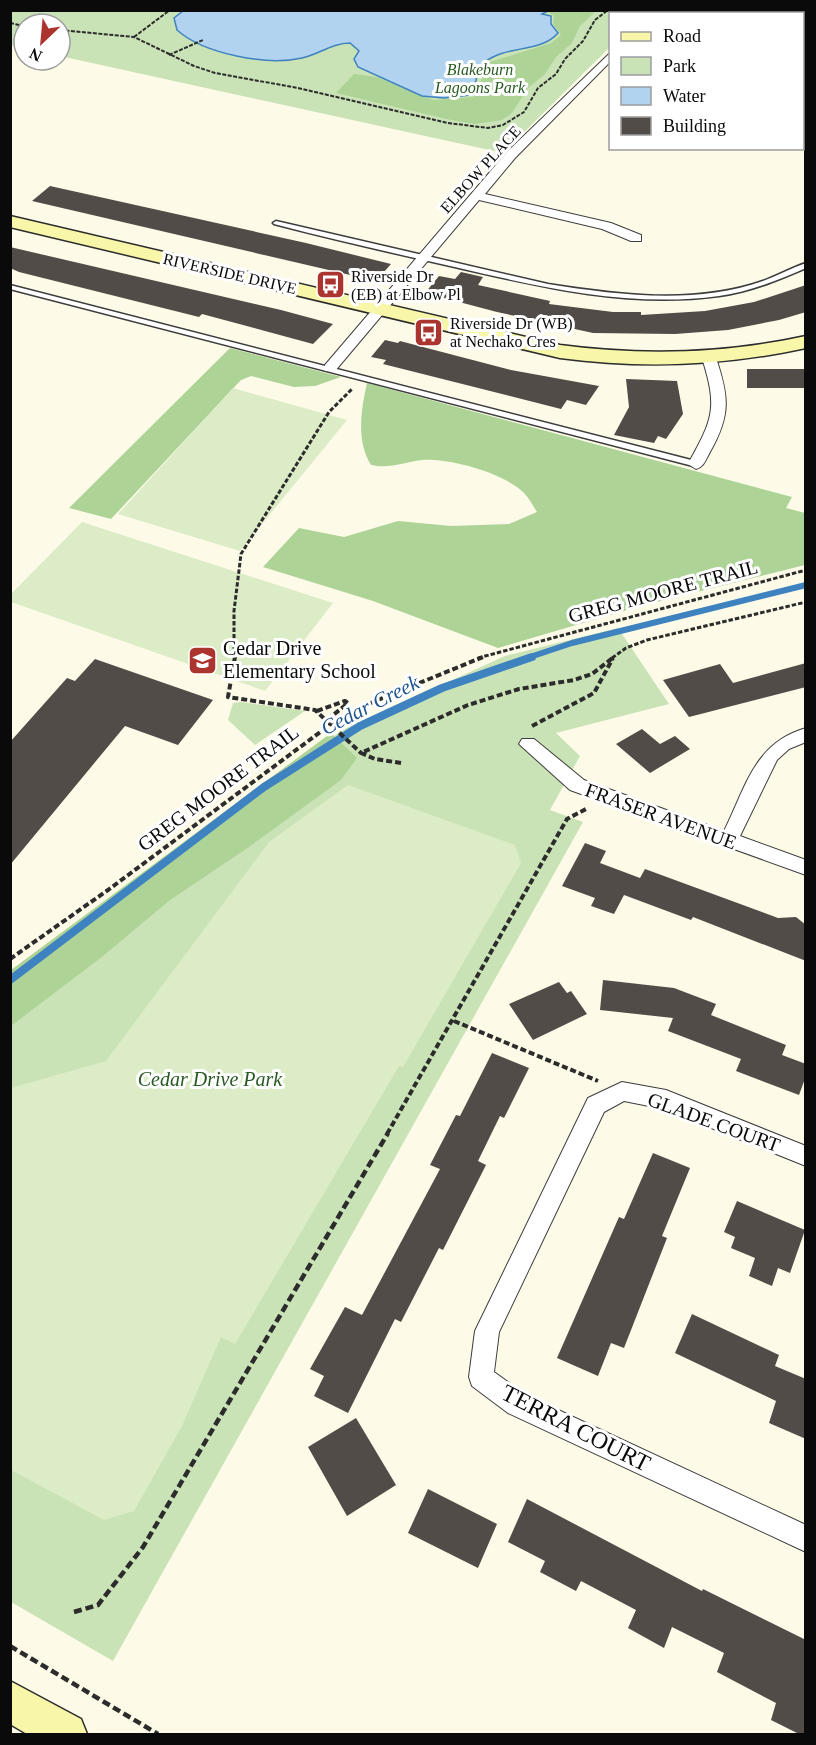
<svg xmlns="http://www.w3.org/2000/svg" width="816" height="1745" font-family="'Times New Roman',serif">
  <style>
    .green { fill: #cae3b6 }
    .forest { fill: #add397 }
    .pitch { fill: #dcecc7 }
    .water { fill: #b2d3f0; stroke: #3f82c0; stroke-width: 1.5 }
    .lines { fill: none; stroke-linecap: round; stroke-linejoin: round }
    .stream-far1 { stroke: #3f82c0; stroke-width: 6 }
    .stream { stroke: #3f82c0; stroke-width: 8 }
    .building { fill: #514c47 }
    .lane-casing { stroke: #3d3d3d; stroke-width: 3 }
    .street-casing { stroke: #3d3d3d; stroke-width: 2 }
    .secondary-casing { stroke: #2c2c2c; stroke-width: 3 }
    .path-far3 { stroke: #2c2c2c; stroke-width: 2; stroke-dasharray: 4 1.5; stroke-linecap: butt }
    .path-far2 { stroke: #2c2c2c; stroke-width: 3; stroke-dasharray: 4.5 2; stroke-linecap: butt }
    .path-far1 { stroke: #2c2c2c; stroke-width: 4; stroke-dasharray: 6 3; stroke-linecap: butt }
    .path { stroke: #2c2c2c; stroke-width: 4.5; stroke-dasharray: 8 4; stroke-linecap: butt }
    .lane { fill: #fff; fill-rule: evenodd }
    .street { fill: #fff; fill-rule: evenodd }
    .secondary { fill: #f8f6a9; fill-rule: evenodd }
    .labels { text-anchor: middle; stroke-width: 6; stroke-linejoin: round; paint-order: stroke }
    .far-park-label { font-size: 16px; font-style: italic; fill: #285a21; stroke: #fff }
    .far-street-label { font-size: 16px; fill: #0a0a0a; stroke: #fff }
    .far-poi-label { font-size: 16px; fill: #0a0a0a; stroke: #fff; text-anchor: start }
    .street-label { font-size: 20px; fill: #0a0a0a; stroke: #fff }
    .poi-label { font-size: 20px; fill: #0a0a0a; stroke: #fff; text-anchor: start }
    .park-label { font-size: 20px; font-style: italic; fill: #285a21; stroke: #fff }
    .water-label { font-size: 21px; font-style: italic; fill: #20558f; stroke: #fff }
    .near-street-label { font-size: 24px; fill: #0a0a0a; stroke: #fff }
  </style>
  <rect width="100%" height="100%" fill="#fdfbe8"/>
  <!-- green -->
  <path class="green" d="M11,10H805L806,83H802V14H610V47L503,153L60,56V24H24V48L11,45Z
    M618,628L669,704L556,733L580,756L550,810L583,822L113,1661L11,1602V977L342,730L505,656Z
    M241,702L305,711L255,745L228,720L233,703Z"/>
  <!-- forest -->
  <path class="forest" d="M554,10L596,11L580,26L572,43L556,57L545,74L528,88L512,113L502,120L475,124L451,120L336,93L354,74L377,77L433,100L473,97L490,62L551,43L561,35L553,24L554,16L549,13Z
    M230,348L341,377L315,386L294,387L251,376L241,380L111,519L69,508Z
    M367,383L792,497L786,508L805,513V565L641,606L498,648L373,601L263,567L299,528L344,537L398,521L451,526L509,524L537,512C533,506 529,498 524,493C504,473 450,458 422,460C404,462 390,469 371,465C356,441 361,410 367,383Z
    M331,733L357,758L341,780L249,847L170,900L103,956L11,1026V970Z"/>
  <!-- pitch -->
  <path class="pitch" d="M233,388L347,420L240,551L118,514Z
    M82,522L333,603L265,691L11,602V594Z
    M348,785L515,845L521,863L403,1067L399,1066L235,1344L221,1337L182,1426L134,1511L104,1520L11,1470V1088L106,1061L269,842Z"/>
  <!-- water -->
  <path class="water" d="M183,11H548L542,14L551,16V24L558,33C541,53 506,45 485,62C474,71 478,86 470,95L444,98L422,96L358,67L354,59L359,51L350,43C332,43 318,55 302,58C267,66 204,54 177,30L174,18Z"/>
  <g class="lines">
    <!-- stream-far1 -->
    <path class="stream-far1" d="M527,658L572,643L806,585"/>
    <!-- stream -->
    <path class="stream" d="M10,980L264,787L360,726L442,688L532,657"/>
  </g>
  <!-- building -->
  <path class="building" d="M50,186L306,243L391,264L376,281L32,201Z
    M10,247L281,310L333,324L313,344L202,314L199,317L19,272L10,268Z
    M461,272L483,277L478,285L550,301L549,304L613,312H641V315L705,311L754,302L806,285V312L779,320L728,330L675,334L593,333L497,312L425,293L439,276L455,279Z
    M385,340L398,343L400,341L511,370L599,386L586,405L567,400L561,409L383,364L386,360L371,357Z
    M747,369H806V388H747Z
    M626,379L677,381L683,414L666,439L658,436L654,443L614,435L629,407Z
    M95,659L213,700L178,745L125,726L10,865V742L67,678L75,681Z
    M806,663V687L689,717L663,680L720,664L733,683Z
    M642,729L660,744L675,736L690,749L650,773L616,744Z
    M585,843L606,851L600,863L640,878L645,869L778,918L796,917L806,925V961L693,917L691,920L624,895L614,914L591,906L595,898L562,886Z
    M603,980L674,988L716,1004L711,1015L786,1045L782,1055L806,1064V1076L799,1095L736,1071L741,1059L668,1031L673,1018L600,1010Z
    M559,982L567,993L571,991L587,1014L533,1040L509,1004Z
    M492,1053L529,1068L504,1118L500,1116L478,1161L486,1165L443,1250L439,1248L401,1322L395,1319L348,1413L314,1396L324,1376L310,1369L345,1307L362,1315L440,1169L430,1165L456,1115L460,1116Z
    M653,1153L690,1168L662,1236L667,1238L624,1348L611,1343L598,1376L557,1358L619,1217L624,1219Z
    M737,1201L805,1230L790,1273L778,1268L772,1286L749,1276L755,1258L731,1248L735,1237L724,1232Z
    M692,1314L779,1355L775,1366L806,1379V1439L769,1423L776,1401L675,1353Z
    M356,1418L396,1485L347,1516L308,1447Z
    M428,1489L497,1524L478,1568L408,1533Z
    M527,1499L702,1591L703,1589L806,1640V1734H799L771,1720L776,1703L717,1672L724,1653L672,1627L664,1648L628,1628L636,1610L581,1581L576,1591L540,1572L545,1561L508,1542Z"/>
  <g class="lines">
    <defs>
      <path id="lane" d="M276,221L548,284C618,295 694,305 763,281C777,276 791,268 806,263V268C778,280 750,292 719,296C631,308 545,288 459,268C397,254 335,240 274,224L273,223Z
        M10,285L699,462L700,464L696,466H693L10,289Z"/>
      <path id="street" d="M610,53V62L515,158L485,194L611,223L641,235V241H631L602,229L479,200L335,371H325V365L507,152Z
        M709,354L716,358C729,397 731,415 710,452C706,459 704,467 696,469L688,464C713,419 718,408 702,358Z
        M806,728V742L789,749L777,760L740,836L806,860V875L570,790L519,744L522,739H534L584,780L724,831C746,787 754,743 806,728Z
        M622,1082L666,1090L806,1146V1166L664,1109L624,1101L604,1112L499,1332L494,1372L526,1395L806,1525V1552L508,1413L472,1386L469,1377L475,1331L588,1098Z"/>
      <path id="secondary" d="M10,216L560,345C643,356 723,354 806,336V348C723,366 643,369 560,358L10,227Z
        M10,1681L81,1719L87,1734H27L10,1724Z"/>
    </defs>
    <!-- lane casing -->
    <use href="#lane" class="lane-casing"/>
    <!-- street casing -->
    <use href="#street" class="street-casing"/>
    <!-- secondary casing -->
    <use href="#secondary" class="secondary-casing"/>
    <!-- path-far3 -->
    <path class="path-far3" d="M650,10L663,14
      M10,23L24,26
      M60,30L134,37L194,66L215,73L298,88L448,123L488,128L503,125L524,112L538,88L556,74L565,59L583,41L595,20L608,10
      M134,37L170,10
      M802,38L806,39
      M169,55L203,40"/>
    <!-- path-far2 -->
    <path class="path-far2" d="M234,658V611L241,554L329,412L352,389
      M478,658L806,570
      M612,658L626,648L647,640L806,602"/>
    <!-- path-far1 -->
    <path class="path-far1" d="M235,657L228,697L315,710L361,753
      M317,711L345,701L348,703L327,720
      M532,726L594,693L613,658
      M401,763L375,759L361,753L468,705L519,689L574,680L592,674L614,657
      M10,959L108,890L331,724L373,702L483,657
      M454,1021L598,1081
      M387,1134L567,819L586,809"/>
    <!-- path -->
    <path class="path" d="M74,1612L98,1605L143,1547L388,1133
      M10,1646L158,1734"/>
    <!-- lane -->
    <use href="#lane" class="lane"/>
    <!-- street -->
    <use href="#street" class="street"/>
    <!-- secondary -->
    <use href="#secondary" class="secondary"/>
  </g>
  <!-- icons -->
  <defs>
    <symbol id="bus-square" viewBox="-11 -11 22 22"><rect x="-9" y="-9" width="18" height="18" rx="4" fill="#ac342f" stroke="#fff"/><path d="M-5-6H5V4H4V6H2V4H-2V6H-4V4H-5ZM-3.5-4V0h7V-4ZM-3.5 1.2v1.5H-2V1.2ZM2 1.2v1.5H3.5V1.2Z" fill="#fff"/></symbol>
    <symbol id="school-square" viewBox="-11 -11 22 22"><rect x="-9" y="-9" width="18" height="18" rx="4" fill="#ac342f" stroke="#fff"/><path d="M0-5L7-2L0 1L-7-2ZM-4 1L0 2.5L4 1V4Q0 6-4 4Z" fill="#fff"/></symbol>
  </defs>
  <g fill-rule="evenodd">
    <use href="#bus-square" x="314" y="268" width="33" height="33"/>
    <use href="#bus-square" x="412" y="316" width="33" height="33"/>
    <use href="#school-square" x="186" y="644" width="33" height="33"/>
  </g>
  <g class="labels">
    <!-- far-park labels -->
    <g class="far-park-label">
      <text x="480" y="75">Blakeburn<tspan x="480" dy="18">Lagoons Park</tspan></text>
    </g>
    <!-- far-street labels -->
    <g class="far-street-label">
      <text transform="translate(480 169) rotate(-48)" y="6">ELBOW PLACE</text>
      <text transform="translate(230 273) rotate(13)" y="6">RIVERSIDE DRIVE</text>
    </g>
    <!-- far-poi labels -->
    <g class="far-poi-label">
      <text x="351" y="282">Riverside Dr<tspan x="351" dy="18">(EB) at Elbow Pl</tspan></text>
      <text x="450" y="329">Riverside Dr (WB)<tspan x="450" dy="18">at Nechako Cres</tspan></text>
    </g>
    <!-- street labels -->
    <g class="street-label">
      <text transform="translate(663 591) rotate(-15)" y="7">GREG MOORE TRAIL</text>
      <text transform="translate(218 788) rotate(-37)" y="7">GREG MOORE TRAIL</text>
      <text transform="translate(661 816) rotate(20)" y="7">FRASER AVENUE</text>
      <text transform="translate(714 1122) rotate(20)" y="7">GLADE COURT</text>
    </g>
    <!-- poi labels -->
    <g class="poi-label">
      <text x="223" y="655">Cedar Drive<tspan x="223" dy="23">Elementary School</tspan></text>
    </g>
    <!-- park labels -->
    <g class="park-label">
      <text x="210" y="1086">Cedar Drive Park</text>
    </g>
    <!-- water labels -->
    <g class="water-label">
      <text transform="translate(370 705) rotate(-27)" y="7">Cedar Creek</text>
    </g>
    <!-- near-street labels -->
    <g class="near-street-label">
      <text transform="translate(576 1428) rotate(27)" y="8">TERRA COURT</text>
    </g>
  </g>
  <!-- border -->
  <rect width="816" height="1745" fill="none" stroke="#0a0a0a" stroke-width="24"/>
  <!-- legend -->
  <rect x="609" y="12" width="195" height="138" fill="#ffffff" stroke="#9d9d9d" stroke-width="1.5"/>
  <rect x="621" y="32" width="30" height="9" fill="#f8f6a9" stroke="#9d9d9d" stroke-width="1.5"/>
  <text x="663" y="42" font-size="18" fill="#0a0a0a">Road</text>
  <rect x="621" y="57" width="30" height="18" fill="#cae3b6" stroke="#9d9d9d" stroke-width="1.5"/>
  <text x="663" y="72" font-size="18" fill="#0a0a0a">Park</text>
  <rect x="621" y="87" width="30" height="18" fill="#b2d3f0" stroke="#9d9d9d" stroke-width="1.5"/>
  <text x="663" y="102" font-size="18" fill="#0a0a0a">Water</text>
  <rect x="621" y="117" width="30" height="18" fill="#514c47" stroke="#9d9d9d" stroke-width="1.5"/>
  <text x="663" y="132" font-size="18" fill="#0a0a0a">Building</text>
  <!-- north arrow -->
  <g transform="translate(42 42) rotate(206)"><circle r="28" fill="#ffffff" stroke="#9d9d9d" stroke-width="1.5"/>
  <path d="M0-4.5L10 22L0 15L-10 22Z" fill="#ac342f"/>
  <text y="-9" font-size="16" font-weight="bold" text-anchor="middle" fill="#0a0a0a">N</text>
  </g>
</svg>
